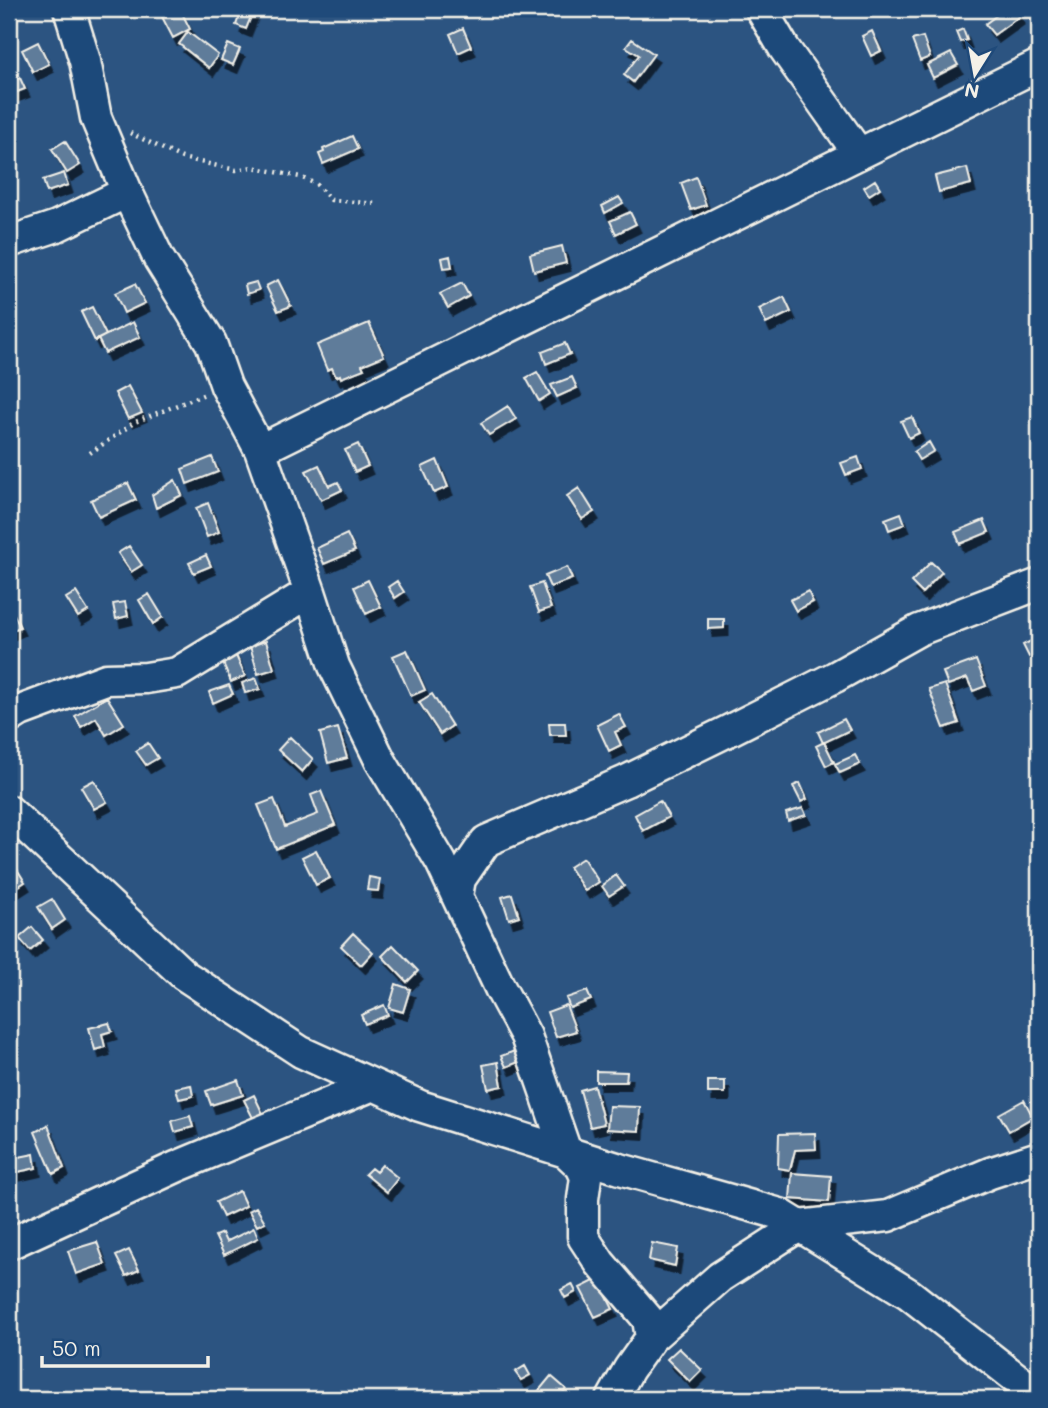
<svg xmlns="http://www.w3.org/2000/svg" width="1048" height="1408" font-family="Mali,sans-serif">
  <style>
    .building { fill: #5e7b9a; stroke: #f4f1e8; stroke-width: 2; filter: url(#shadow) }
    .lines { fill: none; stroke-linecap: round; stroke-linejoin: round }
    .minor-casing { stroke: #f4f1e8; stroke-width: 35 }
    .path { stroke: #f4f1e8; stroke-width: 4.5; stroke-dasharray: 2 5; stroke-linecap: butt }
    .minor { stroke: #1f4a7a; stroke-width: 30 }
  </style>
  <defs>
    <filter id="shadow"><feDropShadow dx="4.5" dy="8" stdDeviation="0" flood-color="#0009"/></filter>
  </defs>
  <rect width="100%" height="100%" fill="#2c5481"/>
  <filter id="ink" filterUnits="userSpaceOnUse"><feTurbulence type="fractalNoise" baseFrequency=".0143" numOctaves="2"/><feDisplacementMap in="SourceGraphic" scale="14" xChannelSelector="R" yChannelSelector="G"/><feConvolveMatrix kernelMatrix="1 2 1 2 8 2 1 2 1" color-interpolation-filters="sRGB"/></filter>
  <g filter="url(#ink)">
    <!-- building -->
    <path class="building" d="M163,9H180L190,29L173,38L159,11Z
      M242,9H254L246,29L236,25Z
      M1005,9H1015L1020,16L994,35L985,24Z
      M463,28L471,47L458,53L450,34Z
      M963,29L967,40L960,42L956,32Z
      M872,31L881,51L871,56L862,36Z
      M188,32L218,55L209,68L179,44Z
      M923,37L930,57L920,61L912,40Z
      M632,39L654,54L633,82L624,75L639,55L626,47Z
      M38,42L49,64L33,72L22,50Z
      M228,44L240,49L233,65L221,60Z
      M951,53L958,65L933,78L927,65Z
      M20,78L25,89L9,95V82Z
      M352,136L358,149L323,164L319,154L324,152L323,149Z
      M65,141L80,165L67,173L52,149Z
      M967,168L971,184L939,192L935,176Z
      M64,173L68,185L47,192L43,180Z
      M696,177L706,205L691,210L681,183Z
      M875,180L880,188L869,195L864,187Z
      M619,197L623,203L605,213L602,206Z
      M630,212L636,224L616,234L610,221Z
      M562,246L566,263L534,271L530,254Z
      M450,256L452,267L444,268L442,258Z
      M278,280L291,306L278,311L266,286Z
      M256,282L259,290L247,294L245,285Z
      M462,283L469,296L448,308L440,294Z
      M135,284L145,303L124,313L115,293Z
      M784,297L791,312L766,324L759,309Z
      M92,307L106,335L95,341L81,312Z
      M133,322L140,337L105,353L98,339Z
      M369,323L384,356L362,365L364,369L341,378L340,375L336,377L332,368L327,370L317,345Z
      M565,343L570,354L546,364L542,352Z
      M537,372L550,394L539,401L526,378Z
      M572,377L577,388L557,397L551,385Z
      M128,386L142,413L128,419L115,393Z
      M508,406L516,419L489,435L481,423Z
      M912,417L919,433L909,438L901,421Z
      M929,442L934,451L919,460L914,452Z
      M358,444L368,466L355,472L345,450Z
      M212,457L218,472L187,484L182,469Z
      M858,457L862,469L846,475L841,463Z
      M437,460L448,487L434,493L422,467Z
      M319,465L329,486L338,482L342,490L321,500L306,471Z
      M175,480L182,495L156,508L152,495Z
      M128,483L136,500L99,517L91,500Z
      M579,488L594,512L582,519L567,496Z
      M208,503L219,532L207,537L196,508Z
      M901,513L905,524L889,530L885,519Z
      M984,520L989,532L960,544L955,532Z
      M347,534L355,551L324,564L317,548Z
      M129,546L142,565L131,572L118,553Z
      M206,555L211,566L194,573L189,563Z
      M931,562L942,572L922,593L911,582Z
      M567,567L572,579L550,587L545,576Z
      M368,580L381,607L366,614L354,587Z
      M397,581L404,592L395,598L388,587Z
      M542,583L551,608L539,612L530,587Z
      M808,591L813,602L796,611L790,600Z
      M76,592L88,611L78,617L66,598Z
      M149,594L163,617L153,624L139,600Z
      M125,602L128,616L116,619L113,604Z
      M9,604L20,627L9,632Z
      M708,619H724V628L708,629Z
      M1039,637V652L1029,657L1023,645Z
      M266,641L274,669L258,674L250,646Z
      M407,650L425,690L411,696L393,656Z
      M234,651L245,676L231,682L220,656Z
      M976,660L986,686L973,691L967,678L948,685L943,672Z
      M256,678L260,689L245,693L242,683Z
      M945,684L959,723L944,728L929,689Z
      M229,685L233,694L213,703L209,692Z
      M432,694L452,726L440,734L419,702Z
      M107,697L124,724L106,735L96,718L81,727L75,716Z
      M619,714L626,727L615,732L621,745L609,751L597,725Z
      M844,719L850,730L823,743L818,732Z
      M549,723H565L566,735H550Z
      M338,728L347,758L328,763L320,733Z
      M290,737L313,759L302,772L278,750Z
      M824,742L834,762L826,766L816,746Z
      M148,743L158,758L146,765L136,751Z
      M855,755L860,764L840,773L835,764Z
      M94,780L107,802L94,809L81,787Z
      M800,783L807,799L801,802L793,786Z
      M321,791L335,825L276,849L258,805L274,799L285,827L318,814L311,795Z
      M660,801L669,817L643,831L635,815Z
      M803,808L806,815L788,821L786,813Z
      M316,850L330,878L316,885L302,857Z
      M10,858L25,882L11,891L9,887Z
      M583,858L599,882L585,891L569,867Z
      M616,875L624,886L609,896L602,886Z
      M369,877L380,879L378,891L367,890Z
      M512,894L519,916L509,919L502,897Z
      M52,899L65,920L52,929L38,907Z
      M32,927L43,940L30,951L19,938Z
      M353,933L373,952L361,965L341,946Z
      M1039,939V965L1036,966L1033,941Z
      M393,945L418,971L407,982L382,956Z
      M396,984L410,989L403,1012L389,1008Z
      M587,991L591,1000L570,1008L566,998Z
      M384,1005L388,1015L365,1024L361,1015Z
      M566,1005L576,1031L556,1037L547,1012Z
      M109,1023L112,1031L102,1034L105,1047L95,1050L89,1028Z
      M520,1049L524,1060L506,1067L501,1056Z
      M498,1062L502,1086L488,1089L483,1065Z
      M596,1071L627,1072L626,1082H596Z
      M238,1080L243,1095L211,1105L206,1091Z
      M708,1081H725V1093H708Z
      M191,1085L193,1096L179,1099L176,1088Z
      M594,1086L604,1124L590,1127L580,1090Z
      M254,1095L263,1114L253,1118L244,1100Z
      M1024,1100L1033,1117L1009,1131L999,1114Z
      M609,1106L640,1107L639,1131L607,1129Z
      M190,1116L193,1127L175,1132L172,1121Z
      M48,1125L64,1168L53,1174L35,1132Z
      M815,1133L816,1149L795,1150L790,1170L778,1168L779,1134Z
      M34,1154L36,1168L9,1174V1159Z
      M382,1165L398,1178L387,1192L365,1174L371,1168L376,1172Z
      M792,1173L831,1176L829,1202L790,1199Z
      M239,1191L246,1206L223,1217L216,1202Z
      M256,1207L265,1222L257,1226L249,1211Z
      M254,1228L258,1238L224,1255L215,1236L222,1233L226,1242Z
      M97,1242L105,1264L76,1274L68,1251Z
      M652,1243L678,1248L675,1266L649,1260Z
      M129,1250L139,1270L126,1276L116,1256Z
      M598,1279L613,1309L595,1317L580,1288Z
      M572,1284L576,1292L565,1298L561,1290Z
      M679,1348L702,1370L690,1382L667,1359Z
      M525,1366L530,1375L521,1380L515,1372Z
      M551,1376L566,1389L558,1399H532Z"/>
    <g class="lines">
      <defs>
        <path id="minor" d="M69,9L85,61L96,118L127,192L159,259L211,343L226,386L260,450
          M761,9L784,48L859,154
          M9,242L57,226L127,192
          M310,592L334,666L380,760L441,862L500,988L526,1036L566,1152L581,1166L586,1177L583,1199V1237L600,1263L648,1319L651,1338L629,1369L612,1399
          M9,718L20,711L106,679L146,678L177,673L310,592L260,450L1039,65
          M9,811L184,975L301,1052L420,1106L620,1169L780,1214L909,1294L1039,1396
          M457,896L460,879L486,841L626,781L726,732L835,677L919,630L1039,584
          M9,1244L176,1167L373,1085
          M651,1338L720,1277L799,1226L888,1216L990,1173L1039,1157"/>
      </defs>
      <!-- minor casing -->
      <use href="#minor" class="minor-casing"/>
      <!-- path -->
      <path class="path" d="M130,133L182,158L236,170L252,167L300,177L316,184L331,200L378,204
        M90,453L135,422L205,394"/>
      <!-- minor -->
      <use href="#minor" class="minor"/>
    </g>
  </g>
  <!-- margin -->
  <rect width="1048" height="1408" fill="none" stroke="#1f4a7a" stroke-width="35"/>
  <rect x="18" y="18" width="1013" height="1373" fill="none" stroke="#f4f1e8" stroke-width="2.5" filter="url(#ink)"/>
  <!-- north arrow -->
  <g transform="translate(975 74) rotate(191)" stroke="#1f4a7a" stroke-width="5" paint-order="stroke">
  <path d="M0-5L12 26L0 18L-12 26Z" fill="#f4f1e8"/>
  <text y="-10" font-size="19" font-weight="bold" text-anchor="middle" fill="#f4f1e8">N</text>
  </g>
  <!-- scale -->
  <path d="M42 1356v10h166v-10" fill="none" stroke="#f4f1e8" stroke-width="3.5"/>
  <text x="52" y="1356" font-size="21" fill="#f4f1e8" stroke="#1f4a7a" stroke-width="5" paint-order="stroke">50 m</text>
</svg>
